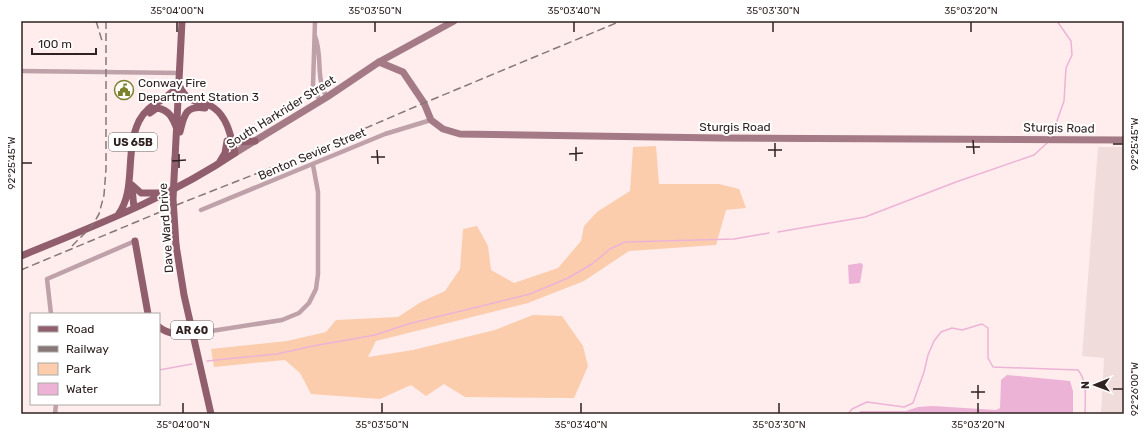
<svg xmlns="http://www.w3.org/2000/svg" width="1145" height="435" font-family="Rubik,sans-serif">
  <style>
    .built { fill: #f1dcdc }
    .green { fill: #fbcdad }
    .water { fill: #edb3d7 }
    .lines { fill: none; stroke-linecap: round; stroke-linejoin: round }
    .stream { stroke: #edb3d7; stroke-width: 1.5 }
    .street { stroke: #bfa1a9; stroke-width: 4.5 }
    .secondary { stroke: #a47a86; stroke-width: 7 }
    .primary { stroke: #905e6d; stroke-width: 7 }
    .rail { stroke: #877777; stroke-width: 1.5; stroke-dasharray: 8 4; stroke-linecap: butt }
    .primary-bridge { stroke: #905e6d; stroke-width: 7 }
    .ticks { fill: none; stroke: #312222; stroke-width: 1.5 }
    .labels { text-anchor: middle; stroke-width: 4; stroke-linejoin: round; paint-order: stroke }
    .shield { fill: #fff; stroke: #6f6464; stroke-width: 1 }
    .shield-label { font-size: 11px; font-weight: bold; fill: #312222 }
    .poi-label { font-size: 12px; fill: #312222; stroke: #fff; text-anchor: start }
    .street-label { font-size: 12px; fill: #312222; stroke: #fff }
    .neatline { fill: none; stroke: #312222; stroke-width: 1.5 }
    .ticks-label { font-size: 10px; text-anchor: middle; fill: #312222 }
  </style>
  <rect width="100%" height="100%" fill="#feedec"/>
  <!-- built -->
  <path class="built" d="M1098,147H1124V414H1101L1104,358L1082,356Z"/>
  <!-- green -->
  <path class="green" d="M656,146L659,184H719L739,189L746,208L726,210L716,245L629,251L584,281L528,303L376,341L368,357L413,350L495,330L533,315L562,316L583,346L588,366L574,398L465,397L444,384L426,396L411,385L380,399L311,394L300,373L285,360L214,367L211,349L287,341L326,332L336,320L398,317L421,302L445,291L460,269L463,229L477,226L488,246L491,270L514,283L558,268L581,241L584,226L597,212L630,191L633,147Z"/>
  <!-- water -->
  <path class="water" d="M861,263L863,265L860,283L849,284L848,265Z
    M1007,375L1070,381L1073,391V414H859L860,411H906L918,407L933,406L996,410L1000,408L1001,380Z"/>
  <g class="lines">
    <!-- stream -->
    <path class="stream" d="M1052,135L1064,101L1066,68L1072,55L1071,41L1057,21
      M778,232L865,217L956,182L1034,155L1047,143
      M207,361L277,354L313,346L375,335L408,324L530,294L568,278L592,264L610,249L625,242L734,239L769,233
      M159,370L192,364
      M848,414L852,409L867,402L904,407L913,403L924,372L928,355L934,341L941,332L952,328L962,330L982,324L988,328V358L993,367L1078,370C1088,382 1085,399 1085,414"/>
    <!-- street -->
    <path class="street" d="M315,21L313,86L320,101
      M315,36C323,56 315,79 327,97
      M21,71L180,73
      M201,210L385,134L431,120
      M51,314L47,279L135,241
      M192,334L282,320L299,313L309,303L316,289L318,274V192L313,165
      M55,414L56,404"/>
    <!-- secondary -->
    <path class="secondary" d="M379,62L403,72L424,103L431,120L443,129L460,134L720,138L1124,140
      M235,153L327,97L379,62L454,21"/>
    <!-- primary -->
    <path class="primary" d="M150,113L157,108C170,110 173,119 177,129
      M180,132C184,116 185,105 205,108
      M231,139L239,142L255,141
      M175,159L182,21
      M219,163L225,153L227,141
      M132,185L141,193H161
      M132,188L134,208
      M118,215C137,189 124,152 139,121C149,102 166,102 179,85
      M135,241L148,314
      M176,245L184,295L211,414
      M21,256C94,226 170,197 235,153C231,138 228,118 214,108C199,97 190,108 179,85
      M159,327C169,335 180,334 192,334"/>
    <!-- rail -->
    <path class="rail" d="M96,21L103,44
      M72,246L92,226L99,214L104,195L106,169V21
      M21,270L184,202L296,158L424,103L621,21"/>
    <!-- primary-bridge -->
    <path class="primary-bridge" d="M175,159L173,199L176,245"/>
  </g>
  <!-- ticks -->
  <path class="ticks" d="M177,22V32M375,22V32M574,22V32M773,22V32M971,22V32M973,140L974,154M775,143V157M1113,144H1123M576,147V161M966,147H980M377,150L378,164M768,150H782M179,154V168M569,154L583,153M371,157H385M172,161L186,160M22,163H32M978,385V399M1113,389H1123M971,392H985M183,403V413M382,403V413M581,403V413M779,403V413M978,403V413"/>
  <!-- icons -->
  <defs>
    <symbol id="civic-ring" viewBox="-11 -11 22 22"><circle r="9.5" fill="#fff" stroke="#7c812c" stroke-width="1.5"/><path d="M-.6-6.5H3V-4.5H.6V-3L4-1V1h2V6H-6V1h2V-1L-.6-3ZM-1.2 2.5V6h2.4V2.5Z" fill="#7c812c"/></symbol>
  </defs>
  <g fill-rule="evenodd">
    <use href="#civic-ring" x="113" y="79" width="22" height="22"/>
  </g>
  <g class="labels">
    <!-- shield labels -->
    <g class="shield">
      <rect x="109" y="133" width="48" height="18" rx="3"/>
      <rect x="171" y="321" width="42" height="18" rx="3"/>
    </g>
    <g class="shield-label">
      <text x="133" y="146">US 65B</text>
      <text x="192" y="334">AR 60</text>
    </g>
    <!-- poi labels -->
    <g class="poi-label">
      <text x="138" y="87">Conway Fire<tspan x="138" dy="14">Department Station 3</tspan></text>
    </g>
    <!-- street labels -->
    <g class="street-label">
      <text transform="translate(281 112) rotate(-32)" y="4">South Harkrider Street</text>
      <text x="735" y="131">Sturgis Road</text>
      <text transform="translate(1059 128) rotate(1)" y="4">Sturgis Road</text>
      <text transform="translate(312 154) rotate(-23)" y="4">Benton Sevier Street</text>
      <text transform="translate(166 228) rotate(-94)" y="4">Dave Ward Drive</text>
    </g>
  </g>
  <!-- border -->
  <rect width="1145" height="435" fill="none" stroke="#ffffff" stroke-width="44"/>
  <!-- legend -->
  <rect x="30" y="313" width="130" height="92" fill="#ffffff" stroke="#ada7a7"/>
  <rect x="38" y="326" width="20" height="6" fill="#905e6d" stroke="#ada7a7"/>
  <text x="66" y="333" font-size="12" fill="#312222">Road</text>
  <rect x="38" y="346" width="20" height="6" fill="#877777" stroke="#ada7a7"/>
  <text x="66" y="353" font-size="12" fill="#312222">Railway</text>
  <rect x="38" y="363" width="20" height="12" fill="#fbcdad" stroke="#ada7a7"/>
  <text x="66" y="373" font-size="12" fill="#312222">Park</text>
  <rect x="38" y="383" width="20" height="12" fill="#edb3d7" stroke="#ada7a7"/>
  <text x="66" y="393" font-size="12" fill="#312222">Water</text>
  <!-- north arrow -->
  <g transform="translate(1095 385) rotate(269)" stroke="#ffffff" stroke-width="3" paint-order="stroke">
  <path d="M0-3L7 15L0 10L-7 15Z" fill="#312222"/>
  <text y="-6" font-size="11" font-weight="bold" text-anchor="middle" fill="#312222">N</text>
  </g>
  <!-- scale -->
  <path d="M32 48v6h64v-6" fill="none" stroke="#312222" stroke-width="2"/>
  <text x="38" y="48" font-size="12" fill="#312222" stroke="#ffffff" stroke-width="3" paint-order="stroke">100 m</text>
  <rect x="22" y="22" width="1101" height="391" class="neatline"/>
  <g class="ticks-label">
    <text x="177" y="14">35°04'00"N</text>
    <text x="375" y="14">35°03'50"N</text>
    <text x="574" y="14">35°03'40"N</text>
    <text x="773" y="14">35°03'30"N</text>
    <text x="971" y="14">35°03'20"N</text>
    <text transform="translate(1134 144) rotate(-90)" y="4">92°25'45"W</text>
    <text transform="translate(11 163) rotate(-90)" y="4">92°25'45"W</text>
    <text transform="translate(1134 389) rotate(-90)" y="4">92°26'00"W</text>
    <text x="183" y="428">35°04'00"N</text>
    <text x="382" y="428">35°03'50"N</text>
    <text x="581" y="428">35°03'40"N</text>
    <text x="779" y="428">35°03'30"N</text>
    <text x="978" y="428">35°03'20"N</text>
  </g>
</svg>
